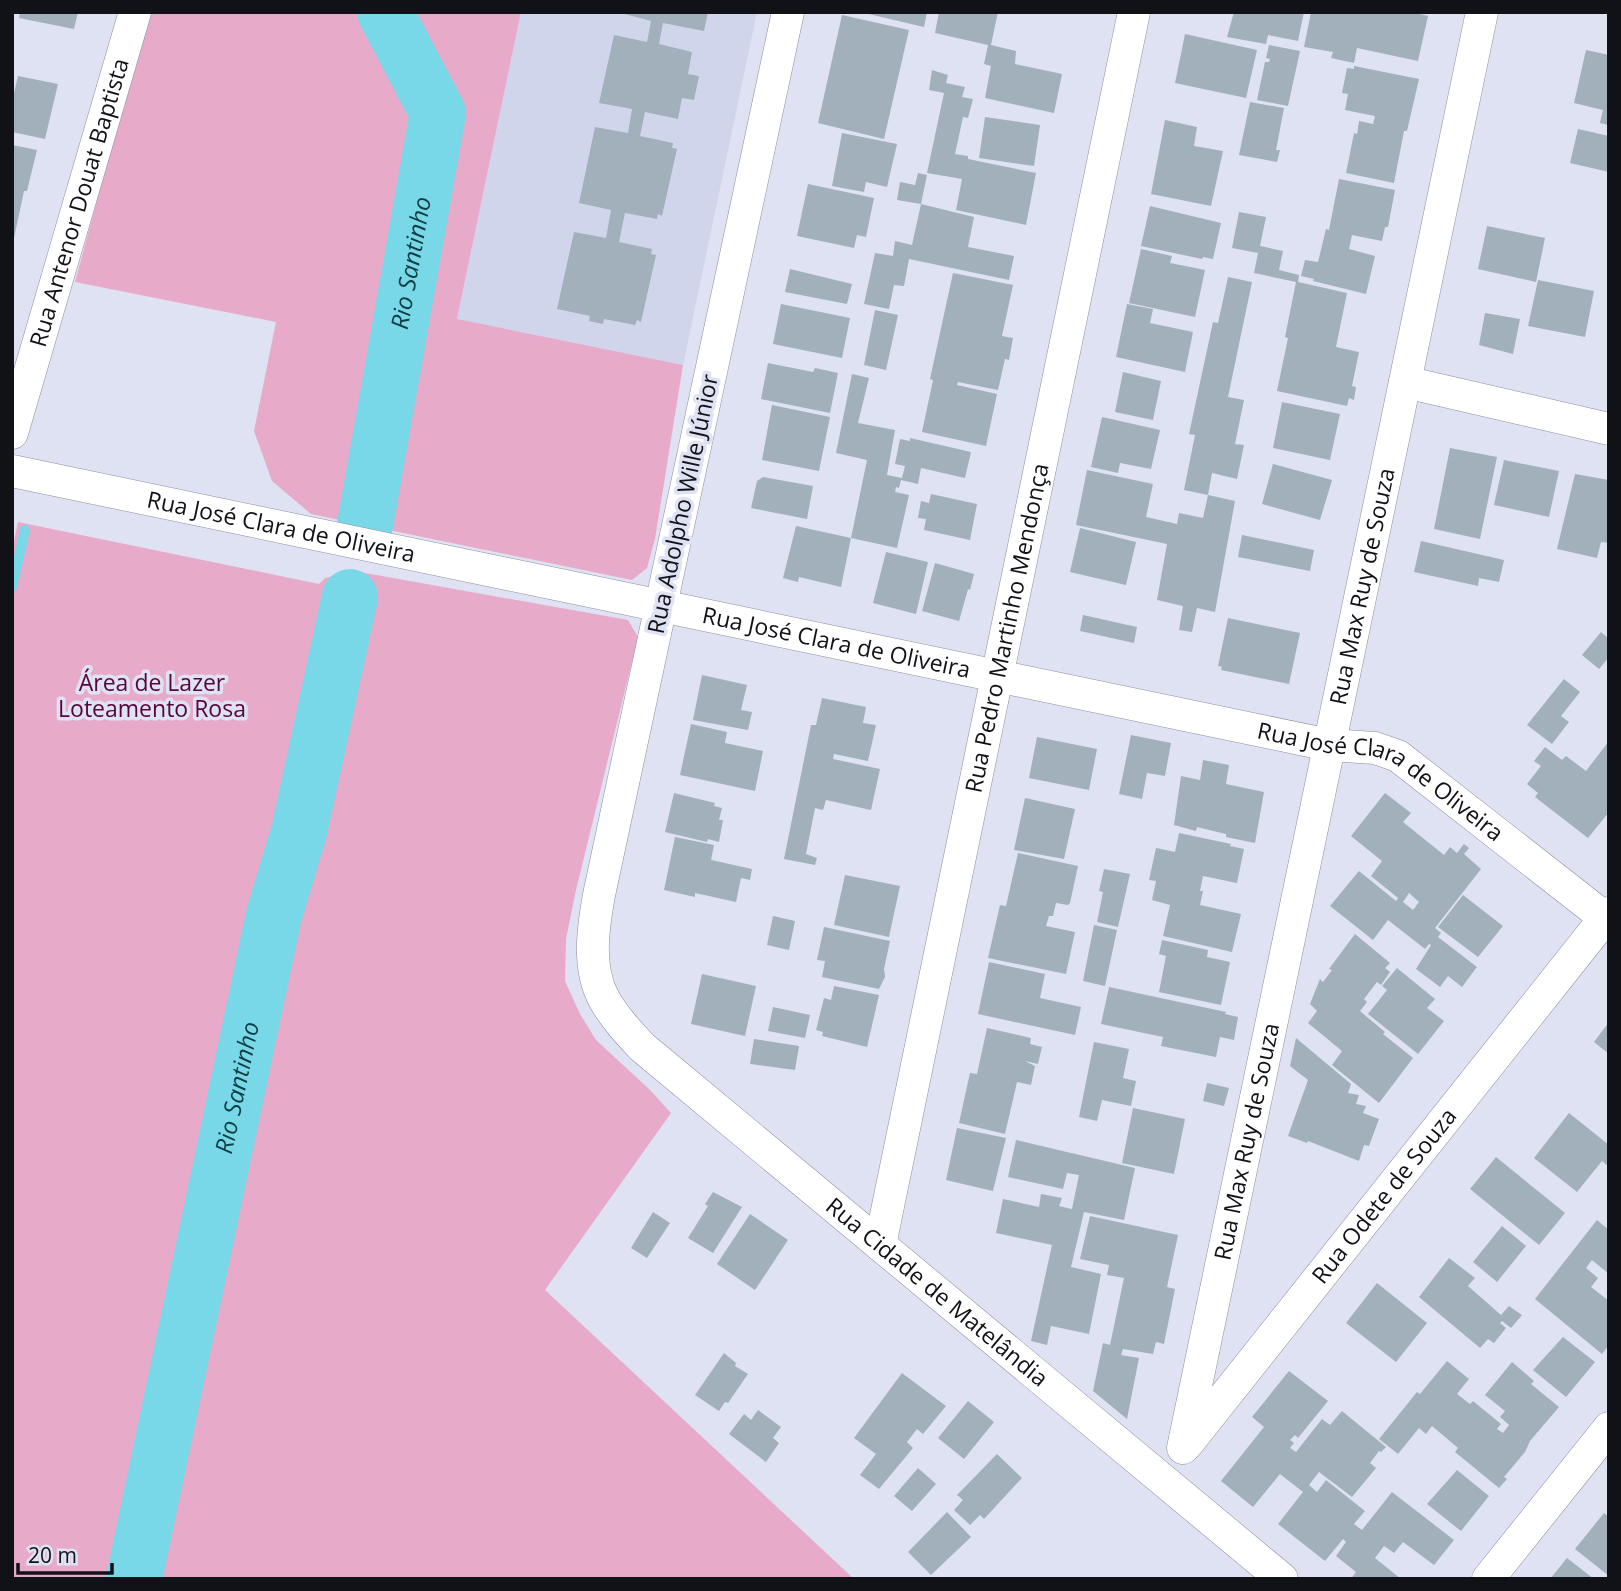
<svg xmlns="http://www.w3.org/2000/svg" width="1621" height="1591" font-family="'Open Sans',sans-serif">
  <style>
    .built { fill: #d1d5ec }
    .green { fill: #e7aac9 }
    .lines { fill: none; stroke-linecap: round; stroke-linejoin: round }
    .stream { stroke: #78d8e8; stroke-width: 10 }
    .river { stroke: #78d8e8; stroke-width: 56 }
    .building { fill: #a2b0bc; fill-rule: evenodd }
    .minor-casing { stroke: #8b8e9d; stroke-width: 33 }
    .minor { stroke: #fff; stroke-width: 32 }
    .labels { text-anchor: middle; stroke-width: 7; stroke-linejoin: round; paint-order: stroke }
    .street-label { font-size: 23px; fill: #111217; stroke: #dfe2f3 }
    .park-label { font-size: 23px; fill: #58053c; stroke: #dfe2f3 }
    .water-label { font-size: 24px; font-style: italic; fill: #0f3d44; stroke: #dfe2f3 }
  </style>
  <rect width="100%" height="100%" fill="#dfe2f3"/>
  <!-- built -->
  <path class="built" d="M521,12H757L683,365L457,320Z"/>
  <!-- green -->
  <path class="green" d="M148,12H521L457,319L683,365L655,539L647,568L632,580L311,514L272,481L254,431L276,322L75,282Z
    M18,522L319,584L325,578L354,571L628,620L638,637L576,890L566,939L565,981L580,1014L596,1040L650,1090L671,1113L545,1290L854,1579H12V551Z"/>
  <g class="lines">
    <!-- stream -->
    <path class="stream" d="M12,587L25,530"/>
    <!-- river -->
    <g class="river">
      <path id="s1" d="M365,525L438,113L385,12"/>
      <path id="s2" d="M134,1579L274,915L299,832L350,597"/>
    </g>
  </g>
  <!-- building -->
  <path class="building" d="M20,12H78L74,29L19,18Z
    M617,12H708L704,31L663,23L659,44L692,52L688,74L699,76L694,100L682,98L678,119L645,112L640,136L673,143L672,148L677,149L662,216L658,214L657,219L625,213L619,242L652,249L651,254L656,255L641,322L637,320L635,325L604,319L603,324L589,321L590,316L557,309L574,232L606,238L611,210L579,203L595,127L628,133L632,109L599,103L614,35L647,42L651,21Z
    M860,12H927L924,27Z
    M939,12H998L991,45L1016,51L1015,64L1062,74L1054,113L985,98L991,66L984,64L988,45L935,33Z
    M1234,12H1304L1298,41L1268,35L1266,44L1227,37Z
    M1311,12H1412L1428,16L1418,61L1357,48L1354,63L1331,58L1333,52L1304,47Z
    M842,15L909,30L884,139L818,123Z
    M1185,34L1257,50L1246,98L1175,83Z
    M1269,45L1300,51L1288,106L1257,100L1265,62H1269L1270,59L1266,58Z
    M1586,50L1609,55V125L1600,123L1603,110L1574,103Z
    M1354,66L1419,79L1407,131H1404L1394,183L1346,173L1354,133L1357,134L1359,121L1373,124L1375,116L1345,110L1348,94L1342,93L1347,68L1354,69Z
    M932,70L948,75L946,83L965,87L962,97L973,99L968,118L963,117L955,154L968,156V159L1036,173L1026,225L956,210L962,179L927,173L944,93L929,90Z
    M18,76L58,84L45,139L12,132V93H14Z
    M1250,102L1284,108L1276,150H1280L1277,162L1239,155Z
    M985,117L1040,125L1034,166L979,158Z
    M1165,120L1197,127L1194,146L1223,151L1211,206L1151,194Z
    M1578,129L1609,136V172L1570,163Z
    M842,133L897,144L887,187L866,182L864,192L832,186Z
    M12,145L37,150L27,191H24L13,243Z
    M918,173L927,175L921,204L897,200L900,182L915,185Z
    M1339,179L1395,190L1388,227H1385L1382,241L1352,235L1349,249L1375,256L1366,294L1313,281L1314,279L1301,276L1305,260L1318,262L1326,229L1329,230Z
    M808,184L874,198L866,237L857,235L854,248L797,236Z
    M921,204L974,217L968,247L1014,256L1009,280L909,259L904,286L894,285L889,309L864,304L875,253L893,256L895,241L912,245Z
    M1150,206L1221,223L1213,259L1203,257L1202,259L1141,246Z
    M1239,212L1266,217L1260,246L1283,251L1279,270L1299,275L1298,282L1347,293L1336,347L1359,352L1352,386L1356,387L1354,400L1349,398L1347,406L1277,391L1288,338L1285,337L1296,282L1254,273L1258,253L1232,248Z
    M1487,226L1545,238L1536,282L1478,269Z
    M1141,249L1172,256L1170,263L1205,270L1195,317L1129,303Z
    M790,269L852,284L847,304L785,292Z
    M953,273L1013,285L1002,336L1013,338L1009,360L1005,359L998,390L958,382L957,385L997,394L986,446L922,432L933,380L930,379Z
    M1228,277L1252,282L1228,397L1244,400L1235,444L1244,445L1237,479L1212,473L1208,495L1184,490L1195,435L1189,434L1213,322L1218,323Z
    M1538,280L1594,291L1585,337L1528,326Z
    M781,304L850,318L842,358L773,344Z
    M1127,304L1153,309L1150,323L1193,332L1185,372L1116,357Z
    M875,310L898,315L886,370L864,365Z
    M1485,313L1520,319L1513,354L1479,345Z
    M768,363L813,372L815,368L838,373L830,413L761,399Z
    M1123,372L1161,381L1153,420L1115,412Z
    M852,374L869,378L858,423L895,430L887,475L902,478L905,466L895,464L900,439L910,441V438L971,452L965,478L921,468L918,484L901,480L899,488L896,487L895,492L909,495L897,548L851,538L841,587L799,577L798,582L783,578L796,526L851,538L867,460L836,453Z
    M1282,402L1340,414L1330,460L1273,448Z
    M772,405L830,417L819,471L762,460Z
    M1102,417L1160,430L1151,469L1120,463L1118,473L1091,467Z
    M1450,448L1497,457L1480,539L1434,529Z
    M1504,460L1559,471L1549,517L1494,505Z
    M1273,464L1332,480L1320,520L1262,504Z
    M1087,470L1153,484L1146,517L1177,524L1179,513L1203,518L1208,495L1235,501L1215,612L1197,608L1192,632L1179,630L1183,606L1157,600L1167,544L1076,525Z
    M1575,474L1609,480V543L1601,542L1597,558L1557,549Z
    M763,477L813,486L807,519L751,508L757,481Z
    M931,494L977,504L970,540L924,530L926,519L918,518L921,501L929,503Z
    M1080,528L1136,542L1126,585L1070,572Z
    M1242,535L1314,550L1310,571L1238,557Z
    M1421,541L1504,560L1499,582L1479,578L1478,586L1414,572Z
    M886,552L928,562L916,614L873,603Z
    M935,563L974,574L970,590L968,589L959,621L922,611Z
    M1083,615L1137,627L1134,643L1080,631Z
    M1228,618L1300,633L1289,684L1221,670L1222,667L1218,666Z
    M1601,632L1609,639V657L1599,669L1582,655Z
    M702,675L747,685L741,710L752,712L748,730L693,720Z
    M1564,679L1580,692L1561,716L1569,722L1552,744L1527,725Z
    M822,698L866,707L863,723L876,725L868,761L834,754L833,759L880,769L871,810L826,800L823,810L815,808L806,854L817,858L815,865L784,859L811,725H816Z
    M691,724L727,732L725,743L763,751L755,791L680,775Z
    M1131,735L1171,743L1165,776L1147,773L1142,799L1119,794Z
    M1037,737L1097,749L1089,790L1029,778Z
    M1609,741V812L1588,838L1535,797L1538,793L1527,784L1541,766L1534,761L1545,747L1562,760L1566,756L1586,771Z
    M1203,760L1229,765L1226,784L1264,792L1255,843L1226,837V834L1205,829L1197,827L1196,831L1174,825L1181,776L1200,780Z
    M674,793L715,803L714,806L722,808L719,820H723L719,842L708,839L707,842L665,832Z
    M1385,793L1411,813L1403,822L1444,855L1450,847L1457,853L1464,844L1469,848L1464,854L1481,869L1435,928L1441,933L1438,937L1477,967L1462,987L1448,976L1440,987L1416,969L1431,945L1429,944L1425,949L1388,920L1373,940L1330,906L1359,871L1396,901L1398,898L1371,876L1382,861L1351,836ZM1409,893L1419,902L1413,910L1403,902Z
    M1025,798L1075,809L1064,859L1014,850Z
    M1179,833L1231,844L1230,846L1244,849L1237,883L1203,876L1200,891H1203L1200,905L1241,914L1232,952L1163,936L1170,905L1152,900L1156,881L1149,880L1156,848L1175,852Z
    M675,837L714,845L711,860L752,869L750,880L741,878L736,902L695,893V897L664,890Z
    M1018,853L1078,866L1070,903L1068,905L1056,903L1053,916H1049L1046,926L1075,932L1066,974L988,958L1000,905L1006,906Z
    M1104,869L1130,874L1118,927L1097,922L1103,892L1099,891Z
    M845,875L900,886L889,937L834,925Z
    M1463,895L1503,926L1478,957L1438,927Z
    M773,916L795,921L789,950L767,945Z
    M1094,925L1117,930L1105,986L1083,981Z
    M824,927L890,941L884,969L885,977L879,989L822,977L825,961L817,960Z
    M1355,934L1390,963L1385,968L1390,972L1381,985L1377,982L1364,999L1367,1002L1360,1011L1385,1032L1383,1034L1413,1058L1379,1103L1332,1065L1342,1051L1308,1023L1317,1011L1310,1004L1320,979L1323,982L1332,970L1329,969Z
    M1162,940L1208,950L1207,957L1230,962L1221,1005L1159,992L1166,956L1159,954Z
    M989,962L1045,974L1040,998L1081,1007L1075,1035L978,1014Z
    M1397,968L1435,999L1427,1008L1444,1021L1418,1054L1368,1014L1387,990L1382,986Z
    M702,974L756,986L745,1036L691,1024Z
    M834,986L879,995L867,1047L822,1036L823,1032L816,1030L824,998L831,1000Z
    M1109,987L1226,1012L1225,1014L1238,1017L1234,1040L1220,1037L1216,1057L1161,1046L1163,1037L1101,1024Z
    M773,1007L810,1015L805,1038L768,1031Z
    M1609,1022V1054L1594,1042Z
    M987,1028L1031,1038L1030,1044L1042,1047L1038,1064L1025,1061L1035,1066L1031,1085L1017,1082L1005,1134L959,1123L970,1073L977,1074Z
    M1296,1038L1351,1084L1348,1093L1359,1095L1356,1104L1366,1106L1363,1113L1379,1119L1369,1146L1364,1145L1359,1161L1308,1141L1307,1143L1288,1136L1308,1080L1290,1066Z
    M754,1039L799,1046L795,1070L750,1064Z
    M1094,1042L1129,1049L1123,1078L1136,1081L1131,1106L1102,1100L1097,1121L1079,1117Z
    M1207,1083L1229,1088L1224,1106L1203,1101Z
    M1133,1108L1185,1119L1174,1174L1122,1163Z
    M1569,1113L1609,1145V1167L1602,1161L1577,1192L1534,1158Z
    M957,1128L1006,1138L993,1191L946,1180Z
    M1016,1140L1135,1168L1124,1220L1084,1212L1071,1267L1101,1274L1089,1334L1051,1326L1047,1345L1031,1341L1052,1245L996,1233L1003,1199L1039,1207L1041,1194L1062,1198L1059,1206L1072,1209L1079,1175L1067,1173L1063,1189L1008,1177Z
    M1496,1157L1565,1213L1539,1245L1470,1189Z
    M713,1192L742,1207L713,1253L688,1238L708,1206L705,1204Z
    M653,1212L670,1223L647,1258L631,1248Z
    M750,1214L788,1240L755,1290L717,1264Z
    M1090,1216L1178,1235L1167,1287L1175,1289L1164,1344L1156,1342L1153,1354L1123,1349L1121,1355L1139,1358L1127,1419L1093,1391L1103,1343L1110,1345L1124,1278L1107,1275L1109,1265L1080,1259Z
    M1597,1220L1609,1230V1274L1592,1260L1586,1268L1598,1278L1591,1287L1609,1301V1345L1602,1354L1535,1299Z
    M1502,1226L1526,1246L1497,1282L1473,1262Z
    M1449,1258L1475,1278L1468,1286L1501,1315L1509,1306L1522,1315L1511,1328L1502,1321L1500,1323L1506,1328L1494,1343L1488,1339L1480,1348L1419,1297Z
    M1377,1283L1427,1323L1396,1362L1346,1323Z
    M1563,1337L1595,1362L1566,1397L1533,1370Z
    M724,1353L736,1363L735,1366L748,1374L728,1403L725,1402L719,1411L695,1395Z
    M1447,1361L1469,1379L1457,1394L1470,1404L1473,1401L1501,1424L1497,1429L1503,1433L1509,1425L1500,1417L1505,1411L1485,1395L1512,1362L1534,1381L1531,1384L1559,1407L1530,1441L1525,1452L1504,1477L1507,1479L1499,1488L1455,1452L1458,1448L1432,1426L1426,1434L1419,1428L1398,1454L1379,1439L1417,1392L1420,1394Z
    M1289,1371L1328,1401L1298,1438L1295,1435L1290,1440L1294,1443L1290,1448L1296,1452L1322,1419L1330,1425L1342,1411L1386,1447L1381,1452L1379,1451L1370,1463L1376,1468L1352,1497L1319,1472L1309,1485L1317,1492L1326,1480L1365,1511L1354,1524L1362,1530L1392,1492L1454,1540L1434,1565L1403,1542L1394,1553L1384,1546L1375,1558L1401,1579H1351L1356,1572L1336,1556L1346,1542L1343,1539L1325,1561L1278,1524L1303,1492L1280,1474L1253,1507L1221,1481L1264,1427L1252,1417Z
    M902,1373L946,1406L923,1434L917,1429L907,1442L913,1448L879,1489L860,1475L876,1454L854,1438Z
    M968,1401L994,1422L964,1459L938,1438Z
    M758,1410L781,1427L773,1438L779,1443L766,1462L729,1434L744,1414L751,1420Z
    M997,1454L1022,1478L984,1519L980,1515L970,1525L954,1510L963,1500L957,1495Z
    M918,1468L936,1484L912,1511L894,1496Z
    M1457,1470L1489,1496L1461,1531L1427,1504Z
    M947,1512L971,1537L931,1575L908,1552Z
    M1604,1513L1609,1517V1576L1575,1549Z
    M1567,1558L1594,1579H1550Z"/>
  <g class="lines">
    <defs>
      <g id="minor">
        <path id="s3" d="M788,12L599,895C593,928 587,968 604,999C614,1017 628,1032 642,1047L1282,1579"/>
        <path d="M1405,382L1609,429"/>
        <path id="s4" d="M12,433L135,12"/>
        <path id="s5" d="M12,471L1329,745L1375,748L1398,756L1609,921"/>
        <path id="s6" d="M880,1245L1134,12"/>
        <path id="s7" d="M1187,1444L1609,913"/>
        <path id="s8" d="M1183,1448L1482,12"/>
        <path d="M1488,1579L1609,1428"/>
      </g>
    </defs>
    <!-- minor casing -->
    <use href="#minor" class="minor-casing"/>
    <!-- minor -->
    <use href="#minor" class="minor"/>
  </g>
  <g class="labels">
    <!-- street labels -->
    <g class="street-label">
      <text dy="8" stroke="none"><textPath href="#s4" startOffset="240">Rua Antenor Douat Baptista</textPath></text>
      <text transform="translate(683 504) rotate(-78)" y="8">Rua Adolpho Wille Júnior</text>
      <text dy="8" stroke="none"><textPath href="#s5" startOffset="275">Rua José Clara de Oliveira</textPath></text>
      <text dy="8" stroke="none"><textPath href="#s8" startOffset="880">Rua Max Ruy de Souza</textPath></text>
      <text dy="8" stroke="none"><textPath href="#s6" startOffset="630">Rua Pedro Martinho Mendonça</textPath></text>
      <text dy="8" stroke="none"><textPath href="#s5" startOffset="842">Rua José Clara de Oliveira</textPath></text>
      <text dy="8" stroke="none"><textPath href="#s5" startOffset="1409">Rua José Clara de Oliveira</textPath></text>
      <text dy="8" stroke="none"><textPath href="#s8" startOffset="313">Rua Max Ruy de Souza</textPath></text>
      <text dy="8" stroke="none"><textPath href="#s7" startOffset="317">Rua Odete de Souza</textPath></text>
      <text dy="8" stroke="none"><textPath href="#s3" startOffset="1454">Rua Cidade de Matelândia</textPath></text>
    </g>
    <!-- park labels -->
    <g class="park-label">
      <text x="152" y="691">Área de Lazer<tspan x="152" dy="26">Loteamento Rosa</tspan></text>
    </g>
    <!-- water labels -->
    <g class="water-label">
      <text dy="8" stroke="none"><textPath href="#s1" startOffset="266">Rio Santinho</textPath></text>
      <text dy="8" stroke="none"><textPath href="#s2" startOffset="502">Rio Santinho</textPath></text>
    </g>
  </g>
  <!-- border -->
  <rect width="1621" height="1591" fill="none" stroke="#111217" stroke-width="28"/>
  <!-- scale -->
  <path d="M18 1563v10h94v-10" fill="none" stroke="#111217" stroke-width="3.5"/>
  <text x="28" y="1563" font-size="21" fill="#111217" stroke="#dfe2f3" stroke-width="5" paint-order="stroke">20 m</text>
</svg>
